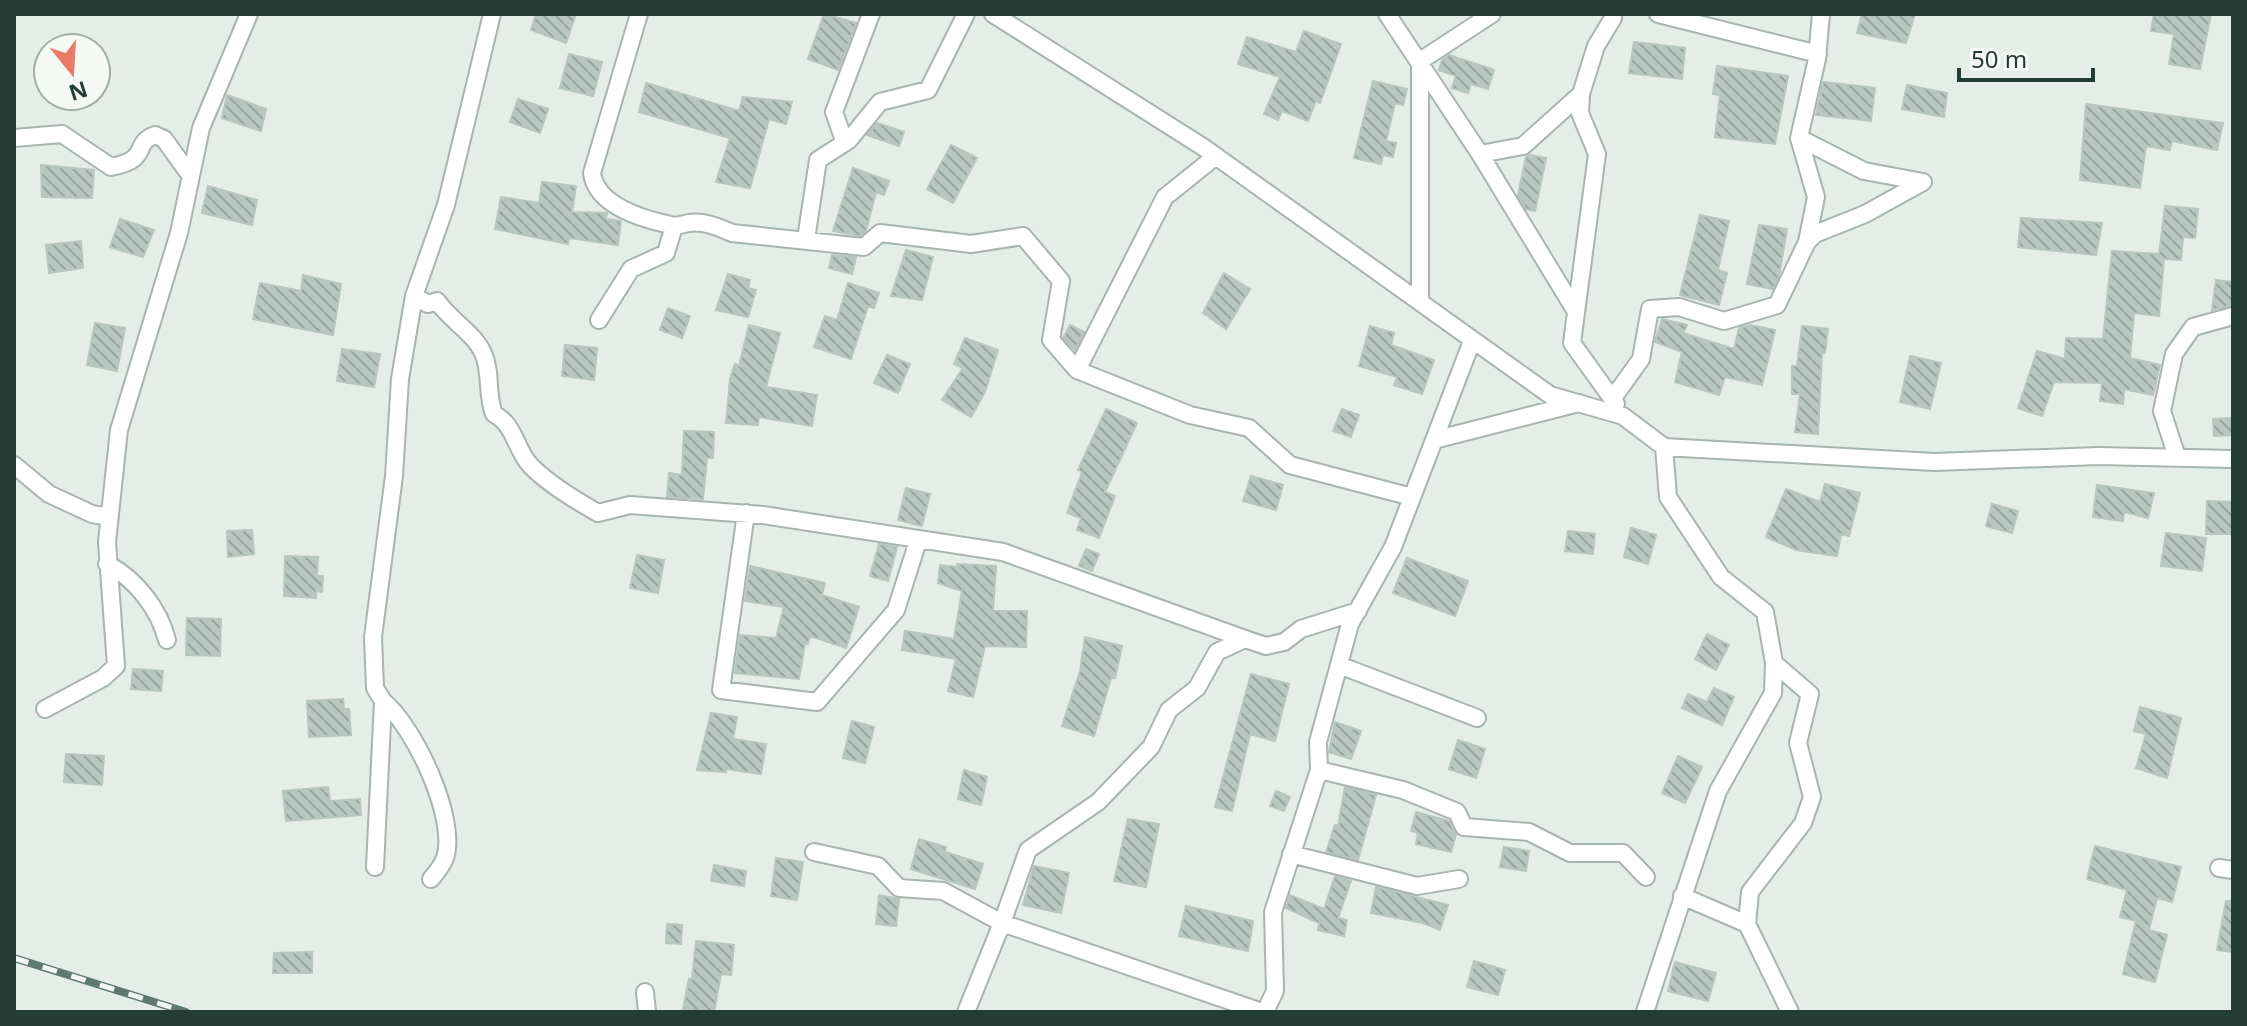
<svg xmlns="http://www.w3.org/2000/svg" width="2247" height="1026" font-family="'Noto Sans',sans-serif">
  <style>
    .building { fill: url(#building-back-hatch); stroke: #b7c6be; stroke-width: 2 }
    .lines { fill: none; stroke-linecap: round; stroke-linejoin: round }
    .minor-casing { stroke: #a7b5ae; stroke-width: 20 }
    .minor { stroke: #fff; stroke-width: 16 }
    .rail-casing { stroke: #5f7970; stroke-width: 8 }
    .rail { stroke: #f5f9f6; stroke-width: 5; stroke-dasharray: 15; stroke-linecap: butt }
  </style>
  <defs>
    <pattern id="building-back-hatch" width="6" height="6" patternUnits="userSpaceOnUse" patternTransform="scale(2)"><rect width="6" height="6" fill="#b9c7c1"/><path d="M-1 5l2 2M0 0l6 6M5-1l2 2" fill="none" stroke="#96a39e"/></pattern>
  </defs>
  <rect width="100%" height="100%" fill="#e4ede8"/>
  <!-- building -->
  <path class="building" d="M536,14H576L566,43L531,30Z
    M824,14L856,23L838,70L808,59Z
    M1862,14H1915L1906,43L1857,33Z
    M2154,14H2211L2200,69L2169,64L2174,34L2151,31Z
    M1304,31L1341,44L1320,103L1316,101L1308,121L1282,111L1278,120L1264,114L1280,77L1238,64L1247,37L1296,52Z
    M1634,42L1685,48L1682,79L1629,73Z
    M569,54L602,62L593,96L560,88Z
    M1449,55L1494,70L1488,89L1471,84L1468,93L1452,88L1456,76L1439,70L1442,60Z
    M1717,66L1788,76L1775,144L1715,137L1720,95L1713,94Z
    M1373,81L1407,89L1403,105L1395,103L1386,141L1396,143L1393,157L1383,155L1381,164L1354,158Z
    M1823,82L1875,88L1871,121L1816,115Z
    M646,83L739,111L743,97L792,102L786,124L769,119L750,188L716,182L730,138L639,112Z
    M1907,85L1947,93L1944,117L1902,109Z
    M227,95L266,109L261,131L222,118Z
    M518,99L548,109L540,133L510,122Z
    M2086,104L2223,123L2217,150L2172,141L2170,150L2146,146L2140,188L2080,180Z
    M877,123L904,132L899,146L867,135Z
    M951,145L977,158L953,203L927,189Z
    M1530,155L1546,158L1535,211L1526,209L1518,195L1526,157Z
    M41,165L94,170L92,198L42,197Z
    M853,168L889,181L884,195L876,192L866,231L860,236L833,231Z
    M542,182L576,186L572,212L607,213L606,219L621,221L618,245L569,238L568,244L495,229L501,197L539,203Z
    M208,186L257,200L252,225L202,213Z
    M2165,206L2198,209L2195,238L2183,237L2181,260L2164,259L2159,316L2134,313L2130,358L2160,365L2153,395L2124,389L2123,404L2100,401L2102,383L2054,382L2042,416L2018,408L2037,351L2065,359L2066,338L2103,339L2112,251L2159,254Z
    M1700,215L1729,221L1718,270L1727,273L1719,305L1680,295Z
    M2021,218L2102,223L2096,255L2018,247Z
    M120,219L154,230L143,257L110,247Z
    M1759,225L1787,229L1779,276L1773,289L1747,284Z
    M81,241L83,268L49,273L46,245Z
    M906,250L933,257L922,300L891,296Z
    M832,255L856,257L852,274L829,268Z
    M1224,273L1250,289L1226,329L1203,313Z
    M728,274L750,280L748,288L756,290L748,317L716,310Z
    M303,275L341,284L333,335L253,319L260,283L301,291Z
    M2216,280L2233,282V305L2212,310Z
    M848,283L879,293L874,308L868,306L851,359L814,347L825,316L837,320Z
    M668,308L690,316L682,338L660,330Z
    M1662,319L1687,325L1683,333L1734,349L1739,328L1750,325L1775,330L1762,385L1725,377L1719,395L1675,382L1682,352L1655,342Z
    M95,323L125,328L117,371L87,365Z
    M749,325L780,333L766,387L817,395L812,426L759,417L758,425L726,423L730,379L735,364L739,366Z
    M1070,325L1084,332L1075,350L1063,338Z
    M1370,326L1394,333L1391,345L1434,360L1422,394L1394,385L1397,377L1359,366Z
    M1802,326L1828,329L1825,353H1822L1818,434L1795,432L1800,394H1792V366H1797Z
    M965,338L998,350L985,392L971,417L942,400L963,368L954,364Z
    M565,345L597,348L594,380L562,376Z
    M342,349L380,354L374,387L337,381Z
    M887,355L910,364L898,393L874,383Z
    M1910,356L1941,363L1930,409L1900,402Z
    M1106,409L1137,423L1105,492L1115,496L1099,538L1077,530L1081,518L1067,513L1082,472L1078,470Z
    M1342,409L1359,415L1351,437L1333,431Z
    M2233,418V435L2214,436L2213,419Z
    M684,431L714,432L713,458H707L703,499L667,497L669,473L682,475Z
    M1251,476L1283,485L1276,510L1243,501Z
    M1825,484L1860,493L1849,536L1841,534L1837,556L1796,550L1766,537L1786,489L1820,502Z
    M2097,485L2154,493L2148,518L2124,512L2123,521L2093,517Z
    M906,488L930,494L922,526L898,520Z
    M2207,501L2233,502V534H2206Z
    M1992,504L2018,511L2012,533L1986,526Z
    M1631,528L1656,535L1648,564L1624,557Z
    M252,530L254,554L228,557L227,531Z
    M1568,531L1595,534L1593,554L1565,551Z
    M2166,533L2206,538L2202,571L2161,566Z
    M879,544L897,547L888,581L870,576Z
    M1086,549L1099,554L1092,571L1079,566Z
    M637,555L664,560L658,593L630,588Z
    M285,556L318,557L317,576H323L322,592L316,591V598L284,596Z
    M1407,558L1468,581L1455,616L1393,593Z
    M957,564L996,566L993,611H1027L1026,647L985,646L973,697L948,691L956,659L902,650L905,631L954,639L962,591L938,583L940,565L957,567Z
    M750,566L825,583L822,595L859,607L846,648L810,636L808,644L805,643L799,679L735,673L740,635L776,638L784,607L745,601Z
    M187,618L221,619L220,656L186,655Z
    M1707,634L1729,645L1716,670L1695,659Z
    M1085,637L1122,646L1115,678H1111L1094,736L1062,726L1080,671Z
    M133,669L163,671L161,691L131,689Z
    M1251,674L1289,684L1275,741L1250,734L1232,811L1215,807Z
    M1714,688L1734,697L1722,725L1682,708L1688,694L1707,702Z
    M343,699L344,709H349L351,735L309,737L307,701Z
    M2140,707L2181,718L2167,778L2136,768L2146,734L2134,731Z
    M711,713L737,717L733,739L766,744L761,774L726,769V772L697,770Z
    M852,721L874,727L865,763L843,758Z
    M1335,722L1361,731L1351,759L1329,752Z
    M1458,740L1485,749L1476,778L1449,769Z
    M66,754L104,756L102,785L64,782Z
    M1678,756L1702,767L1685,803L1662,793Z
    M964,770L987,777L981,805L958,799Z
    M328,787L330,801L360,799L361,815L286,821L283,791Z
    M1345,787L1376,795L1358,860L1326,852L1335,825L1338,826Z
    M1276,791L1290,797L1284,811L1270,806Z
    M1416,812L1449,821L1456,834L1451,852L1416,844L1418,833L1411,831Z
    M1128,819L1159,824L1146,887L1114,881Z
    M919,839L946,847L945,852L983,864L975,889L911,869Z
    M2095,846L2181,867L2172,902L2157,898L2149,930L2167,935L2155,982L2123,974L2136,921L2120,917L2127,890L2087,879Z
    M1504,847L1529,851L1526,871L1500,867Z
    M776,858L803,862L797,900L771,896Z
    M714,865L746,871L744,886L711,881Z
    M1034,866L1069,873L1061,913L1023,905Z
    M1335,876L1351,881L1338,918L1347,920L1344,936L1318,930L1319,923L1286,908L1290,895L1324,909Z
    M1376,887L1448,905L1440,930L1423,923L1371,913Z
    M879,895L899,899L896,926L876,924Z
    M2226,901H2233V952L2217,950Z
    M1186,906L1253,921L1248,951L1179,936Z
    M667,924L682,925L681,944L666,943Z
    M696,941L734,945L731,975L721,974L714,1012L683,1009L689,979H692Z
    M312,952V973H273L274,953Z
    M1474,961L1505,970L1498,995L1467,987Z
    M1675,962L1716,973L1708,1001L1668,991Z"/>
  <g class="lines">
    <defs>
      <path id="minor" d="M639,14L592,173C596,205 642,219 671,225C677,227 683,224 689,223C705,221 718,227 732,233L864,247L880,233L971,244L1023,236L1061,281L1051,340L1077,370
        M993,14L1203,147L1550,395L1623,416L1664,447L1934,462L2098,456L2233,459
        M1387,14L1480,154L1575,310
        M1658,14L1818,54
        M1613,18L1596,46L1581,94L1580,113L1597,154L1572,343L1616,404
        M14,138L62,134L111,167C152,159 131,144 155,135L164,139L190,175
        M1799,138L1864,171L1923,182
        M845,143L834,112L871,14
        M1480,154L1523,146L1581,94
        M1216,156L1165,197L1077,370L1190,415L1249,428L1290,465L1412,497
        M806,239L818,160L849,140L880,102L928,90L966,14
        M1807,242L1815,234L1865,214L1923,182
        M414,296L428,304L437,301C450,320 474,333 483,353C492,373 486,394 494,414C515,425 515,448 530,465C548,484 575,500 598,513L630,505L763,515L1003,552L1245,639L1217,652L1197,688L1169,710L1151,747L1098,802L1028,850L1002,923L943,891L899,888L878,866L814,852
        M1420,301V61L1492,14
        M599,320L631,269L666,253L674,226
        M1613,398L1641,359L1650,309L1679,307L1724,321L1777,305L1807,242L1816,197L1799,138L1817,59L1821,14
        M1434,440L1579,403
        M1664,447L1668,497L1721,577L1765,612L1774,663L1810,694L1798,743L1812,797L1803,823L1750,892L1747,924
        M2177,457L2162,411L2174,354L2193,327L2233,316
        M14,465L49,494L92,514L109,517
        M746,513L721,690L817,702L896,610L918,541
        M107,564C136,579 159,609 167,640
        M1245,639L1266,646L1284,642L1301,629L1358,611
        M1339,665L1477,718
        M383,701C414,726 458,819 445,858C442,866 436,873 431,879
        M45,709L103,678L116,666L107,542L119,430L179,233L201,128L249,14
        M1319,770L1403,790L1457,812L1464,827L1529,832L1570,853H1623L1646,877
        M1291,854L1417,886L1459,879
        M375,867L383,701L375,688L373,637L394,476L400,379L414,296L446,205L492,14
        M2219,868L2233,870
        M1682,896L1747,924L1790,1012
        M645,992L647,1012
        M966,1012L1002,923L1262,1012
        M1265,1012L1275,991L1273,912L1319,770L1318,742L1350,624L1393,547L1472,341
        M1645,1012L1718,791L1773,693L1774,663"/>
    </defs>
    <!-- minor casing -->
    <use href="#minor" class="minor-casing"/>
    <!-- minor -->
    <use href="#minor" class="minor"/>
    <defs>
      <path id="rail" d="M14,958L186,1012"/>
    </defs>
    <!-- rail casing -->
    <use href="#rail" class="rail-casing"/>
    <!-- rail -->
    <use href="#rail" class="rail"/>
  </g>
  <!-- border -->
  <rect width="2247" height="1026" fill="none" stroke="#243d34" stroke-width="32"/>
  <!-- north arrow -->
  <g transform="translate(72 72) rotate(162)"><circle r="38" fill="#f5f9f6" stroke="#a1aea8" stroke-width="2"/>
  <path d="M0-6L14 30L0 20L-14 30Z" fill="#e97b66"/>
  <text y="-12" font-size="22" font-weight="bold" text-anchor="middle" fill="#243d34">N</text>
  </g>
  <!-- scale -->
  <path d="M1959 68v12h134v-12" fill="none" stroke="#243d34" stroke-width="4"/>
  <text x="1971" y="68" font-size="24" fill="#243d34" stroke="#f5f9f6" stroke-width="6" paint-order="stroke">50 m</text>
</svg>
